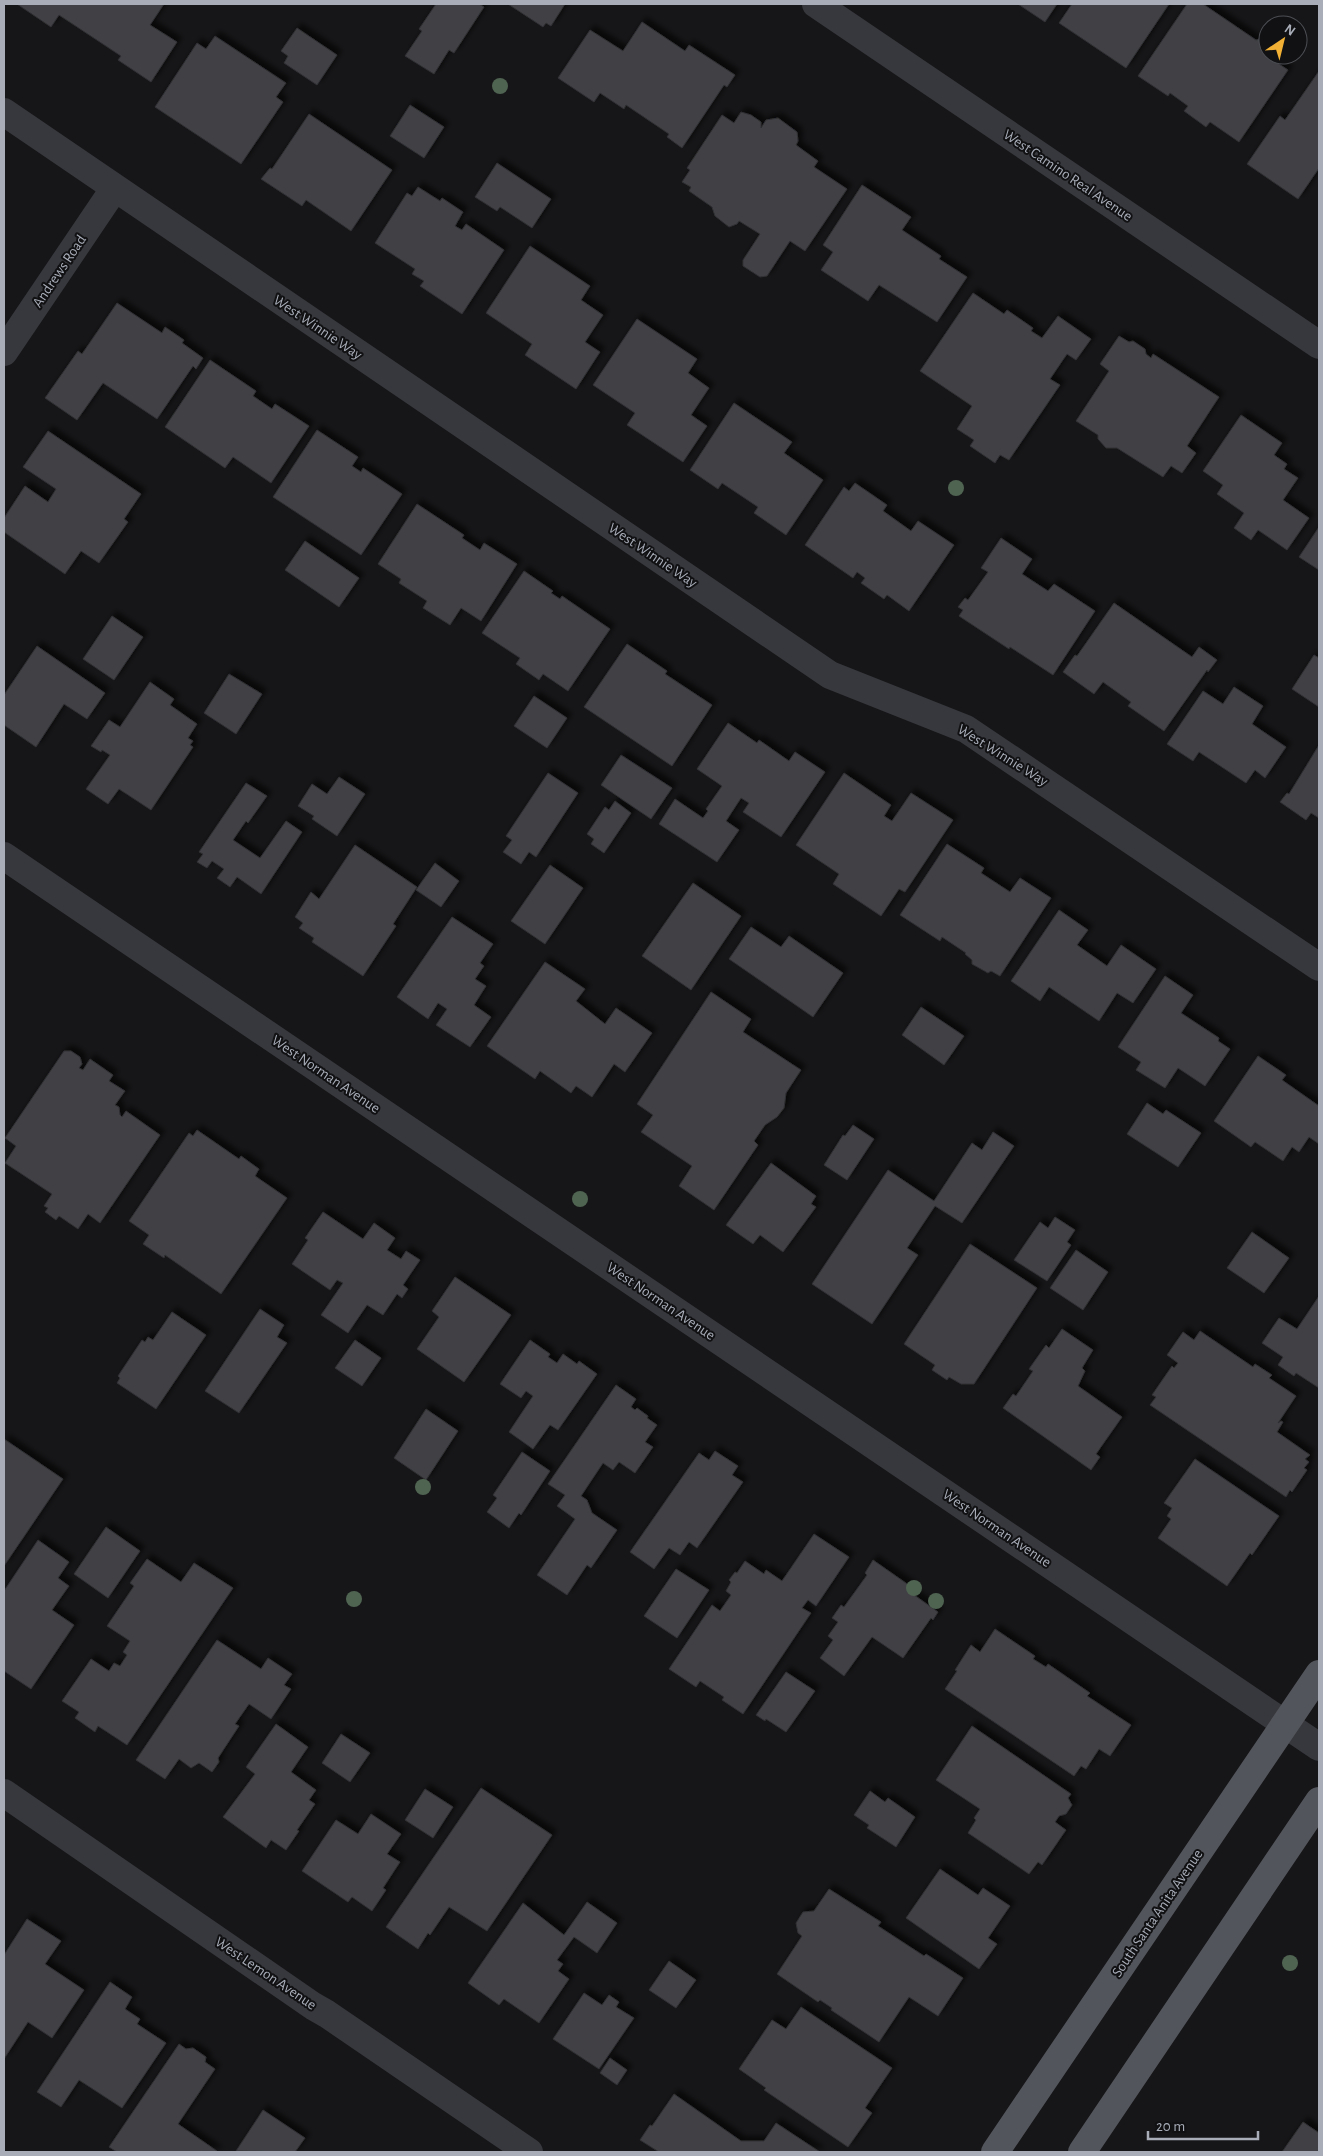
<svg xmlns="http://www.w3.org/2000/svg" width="1323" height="2156" font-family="'Alegreya Sans',sans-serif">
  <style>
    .building { fill: #404145; stroke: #303034; filter: url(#shadow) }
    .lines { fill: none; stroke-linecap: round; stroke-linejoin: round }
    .minor { stroke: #37383d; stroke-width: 28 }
    .tertiary { stroke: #37383d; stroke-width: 28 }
    .primary { stroke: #53555c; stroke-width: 28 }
    .tree { fill: #506452 }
    .labels { text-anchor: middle; stroke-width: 4; stroke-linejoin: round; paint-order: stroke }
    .street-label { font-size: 15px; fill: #a8adb8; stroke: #111113 }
  </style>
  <defs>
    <filter id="shadow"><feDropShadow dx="4.5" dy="-4.5" stdDeviation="2.5" flood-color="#0009"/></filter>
  </defs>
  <rect width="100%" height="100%" fill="#161618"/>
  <!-- building -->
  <path class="building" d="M17,4H164L150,25L177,42L151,82L118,60L121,56L59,15L51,27Z
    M436,4H479L484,7L454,53L449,50L434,74L405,56L422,31L419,29Z
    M508,4H565L551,26L546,23L543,27Z
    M1018,4H1057L1045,22Z
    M1072,4H1169L1126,68L1059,23Z
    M1187,4H1203L1256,40L1263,38L1268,42V55H1276L1273,60L1288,70L1239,142L1210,122L1206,127L1184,111L1188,106L1170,93L1168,96L1138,76Z
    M642,22L685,51L689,45L735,75L727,87L724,85L682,148L667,137L669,134L626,105L624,109L600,93L594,102L558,78L590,30L623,51Z
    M297,28L337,55L317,85L284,63L288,56L281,51Z
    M215,36L286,83L276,97L283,102L241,164L155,107L197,43L206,49Z
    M1319,71V168L1298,199L1247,164L1280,116L1285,120Z
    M410,105L444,127L424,158L390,136Z
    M741,112L751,115L761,122V128L766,120L778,118L797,132L798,141L796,145L818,161L814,167L847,189L805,251L790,241L767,276L760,277L743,266V260L760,234L739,221L737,224L729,227L715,216L712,207L689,191L691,187L682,182L690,170L687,168L722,115L734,123Z
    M309,114L392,170L351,231L306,200L302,206L261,179L270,168L272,169Z
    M497,163L551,199L532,228L500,207L497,211L475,197Z
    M862,185L911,217L902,230L941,256L939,259L967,277L937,322L879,285L868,301L821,270L833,252L823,245Z
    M418,187L440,201L442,198L463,212L455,226L462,230L466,224L504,250L462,314L420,286L424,281L412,274L415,269L375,243L407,193L412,196Z
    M530,246L590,286L581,300L603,315L585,342L600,352L576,389L525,355L532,344L486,313Z
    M973,293L1004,314L1007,310L1033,328L1031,331L1042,338L1058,316L1091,339L1076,360L1067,354L1050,379L1060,385L1009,460L1000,455L995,463L970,446L974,440L957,429L972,406L920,371Z
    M117,303L162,333L165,327L184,340L182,343L203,358L196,369L193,366L157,419L103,383L77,420L45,398L78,351L82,354Z
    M637,319L697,359L688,373L709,388L691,415L707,426L683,462L627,425L635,413L593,385Z
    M1119,336L1129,342L1133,341L1145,349L1146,354L1151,358L1153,354L1219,397L1187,446L1196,453L1182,473L1171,466L1163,477L1117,448H1106L1098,439V435L1076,421L1109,371L1100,364Z
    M210,360L256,391L253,396L272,409L275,404L309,426L271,483L233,457L225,468L165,427Z
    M734,403L792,442L784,453L823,480L786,535L754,513L758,507L722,483L718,489L690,470Z
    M1241,415L1282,443L1274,455L1287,464L1284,469L1298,478L1283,500L1309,518L1287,550L1258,530L1251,540L1234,528L1244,513L1217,494L1223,485L1203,471Z
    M317,430L358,457L352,466L361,472L363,468L402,494L361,555L273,497Z
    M48,431L141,494L124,519L128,522L99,563L81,551L65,574L4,532V518L25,486L48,502L56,489L23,467Z
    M855,483L887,505L883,511L911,531L918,521L954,545L909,611L887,595L884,599L861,583L865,578L857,572L853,578L805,545L844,487L849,491Z
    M417,504L464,535L462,538L480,550L484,543L517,564L481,621L461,608L450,625L423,608L427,601L399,583L401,579L378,564Z
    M1319,527V570L1299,557Z
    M1001,538L1032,559L1022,574L1048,591L1054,584L1095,611L1053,675L1010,647L1009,649L959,616L963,610L958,607L965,598L968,600L988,572L981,568Z
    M305,541L359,578L339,607L285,570Z
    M524,571L553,591L551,593L560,599L562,596L610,629L568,691L543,674L539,680L516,664L520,658L482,633Z
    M1114,603L1192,657L1199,647L1217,660L1208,672L1207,670L1164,731L1128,706L1131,702L1103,682L1094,694L1063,672L1075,655L1077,656Z
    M112,616L143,637L114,680L83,659Z
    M627,644L667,671L665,674L712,705L672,766L584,707Z
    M37,646L105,693L87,719L64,704L36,747L4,725V695Z
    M1314,655L1319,658V707L1292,689Z
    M229,674L262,694L236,734L204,713Z
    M150,682L174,699L170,705L197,724L188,738L193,741L190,745L193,747L151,810L119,789L108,804L86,789L110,755L102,750L101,752L91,746L109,720L120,727Z
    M1234,687L1263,706L1252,724L1286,747L1265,778L1255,770L1246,783L1199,752L1193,761L1167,744L1203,691L1223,704Z
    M534,696L567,718L547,748L514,726Z
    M728,723L757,743L759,740L789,761L795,752L825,772L781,837L743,812L749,803L741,798L726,821L739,830L717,862L659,824L675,799L703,818L708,811L706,809L722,786L697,769Z
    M1319,745V818L1311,813L1306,820L1280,802L1287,793L1289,794Z
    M621,755L672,788L651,819L601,785Z
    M548,773L578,793L536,857L529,852L521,864L503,852L512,840L506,836Z
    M844,773L891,805L884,816L892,821L911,793L953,820L905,892L899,889L881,916L833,884L839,874L796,845Z
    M339,777L365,794L337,836L312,819L314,816L298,806L312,784L327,794Z
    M246,783L267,796L248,823L246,821L233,840L260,858L286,821L302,832L261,894L237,877L230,887L217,878L224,869L212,861L207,868L197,862L203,854L199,852Z
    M615,801L631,813L604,853L591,844L594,839L587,834L605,807L609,810Z
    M947,844L984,868L981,873L1010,892L1020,878L1051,898L1000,976L991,971L988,973L972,964V960L965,954L966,953L942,937L940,941L900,915Z
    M355,845L417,887L393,924L396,926L363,976L312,942L314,938L299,928L303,923L295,917L311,892L319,899Z
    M435,863L459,881L441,907L416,890Z
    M550,865L583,888L545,944L511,921Z
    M693,883L741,916L691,990L642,956Z
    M1059,910L1088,930L1077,945L1107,966L1121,945L1156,969L1133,1003L1117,993L1099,1021L1049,987L1040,1001L1011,981Z
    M452,917L493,944L480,963L484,966L475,979L486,986L474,1005L491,1017L470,1047L436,1025L447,1009L438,1003L428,1019L397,997Z
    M751,927L781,947L789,936L843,973L813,1017L729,959Z
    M545,962L585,989L576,1001L605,1024L616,1008L652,1033L625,1072L614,1064L592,1097L576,1086L571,1093L540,1071L535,1079L487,1046Z
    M1165,976L1193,995L1181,1013L1219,1038L1218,1041L1230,1049L1205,1086L1178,1068L1165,1088L1136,1070L1141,1062L1118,1047Z
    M711,992L751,1019L743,1032L801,1070L786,1093L784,1108L777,1117L765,1125L754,1141L758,1145L714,1210L679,1186L692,1166L641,1132L653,1115L637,1104Z
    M921,1007L964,1036L944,1065L902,1035Z
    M64,1051H71L80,1057L82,1064L79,1068L83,1070L90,1059L113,1075L109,1081L125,1091L115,1105L119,1107L120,1115L122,1117L126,1111L160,1135L100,1223L88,1214L78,1229L59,1216L56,1220L45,1212L48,1208L44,1206L52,1194L5,1163L16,1146L5,1138Z
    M1258,1056L1286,1075L1282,1080L1319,1106V1144L1309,1137L1299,1152L1292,1147L1283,1161L1255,1142L1251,1147L1214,1121Z
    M1147,1103L1163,1114L1166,1110L1201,1133L1178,1167L1127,1134Z
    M853,1125L874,1139L847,1180L824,1165L843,1135L845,1136Z
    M197,1130L239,1159L241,1156L259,1169L255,1176L287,1198L221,1294L165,1255L164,1258L143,1244L149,1235L129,1221L189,1133L193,1136Z
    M993,1132L1014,1146L962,1223L935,1206L907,1248L918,1255L872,1324L812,1284L888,1170L934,1201L972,1143L982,1150Z
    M771,1163L816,1196L811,1204L816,1207L783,1252L760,1235L753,1244L726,1225Z
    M323,1212L363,1239L374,1223L395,1238L387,1250L401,1259L406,1251L420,1260L403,1285L408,1289L402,1298L397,1294L383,1315L367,1305L348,1333L321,1315L343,1283L337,1280L330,1290L292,1264L308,1240L305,1238Z
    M1055,1217L1075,1230L1067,1242L1071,1245L1047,1281L1014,1260L1040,1222L1048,1228Z
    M1252,1232L1289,1258L1264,1293L1227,1268Z
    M970,1244L1037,1288L974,1384H961L949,1377L947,1380L932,1370L935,1365L904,1344Z
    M1076,1250L1108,1272L1083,1310L1050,1288Z
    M455,1277L511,1315L464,1382L417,1349L439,1317L432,1311Z
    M1319,1296V1388L1296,1373L1294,1376L1278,1365L1283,1357L1262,1343L1279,1318L1297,1329Z
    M260,1309L284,1325L277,1337L287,1343L239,1413L205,1391Z
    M172,1312L206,1335L156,1409L117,1383L120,1378L118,1376L142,1340L145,1342L148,1337L153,1340Z
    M1062,1329L1093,1350L1082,1368L1085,1371L1078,1386L1122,1417L1096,1454L1100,1457L1091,1470L1003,1408L1013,1394L1016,1396L1033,1371L1029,1369L1046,1345L1049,1348Z
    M1200,1331L1253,1367L1255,1364L1272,1375L1269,1378L1296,1396L1278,1423L1281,1421L1283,1422L1277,1432L1310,1455L1305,1459L1309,1462L1304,1468L1307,1470L1292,1492L1290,1490L1286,1497L1150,1405L1156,1397L1152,1395L1172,1366L1174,1368L1178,1363L1167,1355L1183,1332L1194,1340Z
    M355,1340L381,1358L362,1386L335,1368Z
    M530,1340L550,1354L548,1357L557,1363L563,1354L577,1364L579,1361L597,1374L558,1430L550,1425L533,1449L509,1432L533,1396L526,1391L521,1398L500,1384Z
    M616,1385L636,1399L631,1407L635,1410L637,1408L648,1416L647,1418L657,1425L645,1442L653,1447L635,1473L619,1462L613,1470L603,1463L581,1496L587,1500L592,1513L617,1530L591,1568L587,1565L567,1595L537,1575L575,1519L557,1506L565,1495L548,1484Z
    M426,1409L458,1431L426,1480L394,1458Z
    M4,1439L63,1479L4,1566Z
    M715,1451L738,1466L732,1475L743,1482L697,1548L689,1542L680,1555L669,1548L654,1569L630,1552L699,1453L709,1460Z
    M522,1452L550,1471L521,1515L519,1513L509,1528L487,1512L497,1498L493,1495Z
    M1195,1459L1279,1516L1252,1555L1250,1553L1227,1586L1158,1538L1171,1519L1167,1516L1172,1508L1164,1503Z
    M106,1527L140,1551L108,1598L74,1574Z
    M814,1534L849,1557L816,1606L808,1600L802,1608L811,1613L743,1714L722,1700L724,1697L700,1681L696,1687L669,1669L712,1605L720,1611L731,1595L726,1591L731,1582L729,1580L735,1572L737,1573L745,1561L764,1574L766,1570L782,1581Z
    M38,1540L69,1562L58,1578L69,1586L52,1610L74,1625L31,1689L4,1671V1591Z
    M147,1559L181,1582L194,1563L233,1588L127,1745L98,1726L95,1732L75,1718L79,1712L62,1701L91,1659L109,1671L114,1663L120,1666L127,1655L123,1652L130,1641L107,1626L134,1586L130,1583Z
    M873,1560L913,1588L910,1592L938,1612L933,1620L931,1618L903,1658L872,1637L844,1676L820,1658L833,1640L828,1636L838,1622L832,1618L841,1605L844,1607L867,1575L865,1573Z
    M676,1569L709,1590L677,1638L644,1616Z
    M995,1629L1035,1656L1033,1659L1046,1667L1048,1664L1090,1693L1087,1696L1131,1725L1110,1756L1099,1749L1086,1769L1081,1766L1074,1776L945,1689L957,1671L955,1670L971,1645L980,1652Z
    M217,1640L261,1669L268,1658L292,1674L284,1685L291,1689L271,1719L249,1704L235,1724L239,1726L218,1758L219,1762L212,1772L199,1763L191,1768L179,1759L165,1779L136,1760Z
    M786,1672L815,1691L786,1732L766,1719L765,1721L756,1715Z
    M276,1724L308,1747L291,1772L316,1790L309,1800L315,1804L297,1830L299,1831L286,1850L271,1840L266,1848L223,1817L255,1774L246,1767Z
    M972,1726L1071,1794L1068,1798L1072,1805L1066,1814L1059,1816L1055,1822L1066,1830L1042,1865L1038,1862L1029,1874L968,1833L976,1820L974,1818L980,1809L936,1780Z
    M341,1734L370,1753L350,1782L322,1763Z
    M481,1788L552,1835L487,1931L449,1907L430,1935L428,1933L418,1949L386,1927Z
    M425,1789L453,1807L433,1838L405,1820Z
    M870,1791L885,1802L888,1798L915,1817L896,1847L867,1828L869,1825L854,1815Z
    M371,1814L401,1834L387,1854L400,1862L383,1888L386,1890L372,1911L352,1897L348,1902L302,1871L336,1820L358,1834Z
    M940,1869L978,1895L983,1888L1010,1906L988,1938L997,1944L979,1969L906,1918Z
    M829,1889L881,1922L878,1926L924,1956L926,1954L963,1978L938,2016L909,1997L879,2042L831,2010L832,2008L820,2000L818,2002L777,1974L802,1936L798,1933L796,1923L803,1912L814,1911Z
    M587,1902L617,1923L597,1953L574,1937L557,1960L563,1964L558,1971L569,1979L539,2023L504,1999L499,2005L468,1983L523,1903L564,1935Z
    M27,1919L61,1941L45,1964L84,1990L52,2038L28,2022L4,2059V1955Z
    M669,1961L696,1980L676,2008L649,1990Z
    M110,1982L132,1997L125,2009L140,2019L137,2024L166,2043L122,2108L79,2080L61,2107L37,2092Z
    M584,1993L602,2005L609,1995L619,2002L616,2007L634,2018L599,2069L553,2039Z
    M801,2007L892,2068L865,2108L872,2113L848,2147L764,2090L766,2088L739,2069L772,2020L786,2029Z
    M179,2044L186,2049L193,2048L206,2057L205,2062L215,2069L178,2124L217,2151L216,2152H117L109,2147Z
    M610,2058L627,2070L617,2085L600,2073Z
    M674,2094L741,2141H764L776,2123L820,2152H659L640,2140L650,2125L652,2126Z
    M263,2110L305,2138L295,2152L236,2151Z
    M1303,2122L1319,2133V2152H1282Z"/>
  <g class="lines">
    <!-- minor -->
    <path class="minor" d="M4,112L830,675L966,729L1319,967
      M4,352L114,189
      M4,856L1319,1747
      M4,1793L313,2006L327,2014L529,2152"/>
    <!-- tertiary -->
    <path class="tertiary" d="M816,4L1319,345"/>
    <!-- primary -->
    <path class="primary" d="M995,2152L1319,1674
      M1082,2152L1319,1801"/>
  </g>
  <!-- trees -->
  <g class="tree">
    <circle cx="500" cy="86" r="8"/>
    <circle cx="956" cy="488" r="8"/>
    <circle cx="580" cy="1199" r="8"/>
    <circle cx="423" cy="1487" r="8"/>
    <circle cx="914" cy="1588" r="8"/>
    <circle cx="354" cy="1599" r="8"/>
    <circle cx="936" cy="1601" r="8"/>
    <circle cx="1290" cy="1963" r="8"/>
  </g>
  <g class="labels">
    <!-- street labels -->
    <g class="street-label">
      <text transform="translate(1068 175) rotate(34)" y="5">West Camino Real Avenue</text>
      <text transform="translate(59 271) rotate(-56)" y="5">Andrews Road</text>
      <text transform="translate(318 327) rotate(34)" y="5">West Winnie Way</text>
      <text transform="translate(653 555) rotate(34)" y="5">West Winnie Way</text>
      <text transform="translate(1003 755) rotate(32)" y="5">West Winnie Way</text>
      <text transform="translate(326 1074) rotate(34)" y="5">West Norman Avenue</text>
      <text transform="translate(661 1301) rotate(34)" y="5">West Norman Avenue</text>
      <text transform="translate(997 1528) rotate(34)" y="5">West Norman Avenue</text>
      <text transform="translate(1157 1913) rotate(-56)" y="5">South Santa Anita Avenue</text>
      <text transform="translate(266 1973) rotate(34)" y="5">West Lemon Avenue</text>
    </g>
  </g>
  <!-- border -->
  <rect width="1323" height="2156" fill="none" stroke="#a8adb8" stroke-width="10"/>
  <!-- north arrow -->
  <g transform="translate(1283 40) rotate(35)"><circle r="24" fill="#111113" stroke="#4d4f55"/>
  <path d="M0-4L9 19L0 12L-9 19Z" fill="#f2b134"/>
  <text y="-8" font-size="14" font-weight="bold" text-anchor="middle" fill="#a8adb8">N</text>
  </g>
  <!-- scale -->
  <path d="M1148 2131v8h110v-8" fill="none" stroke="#a8adb8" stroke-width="2.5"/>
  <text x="1156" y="2131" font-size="15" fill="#a8adb8" stroke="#111113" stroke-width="4" paint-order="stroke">20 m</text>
</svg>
